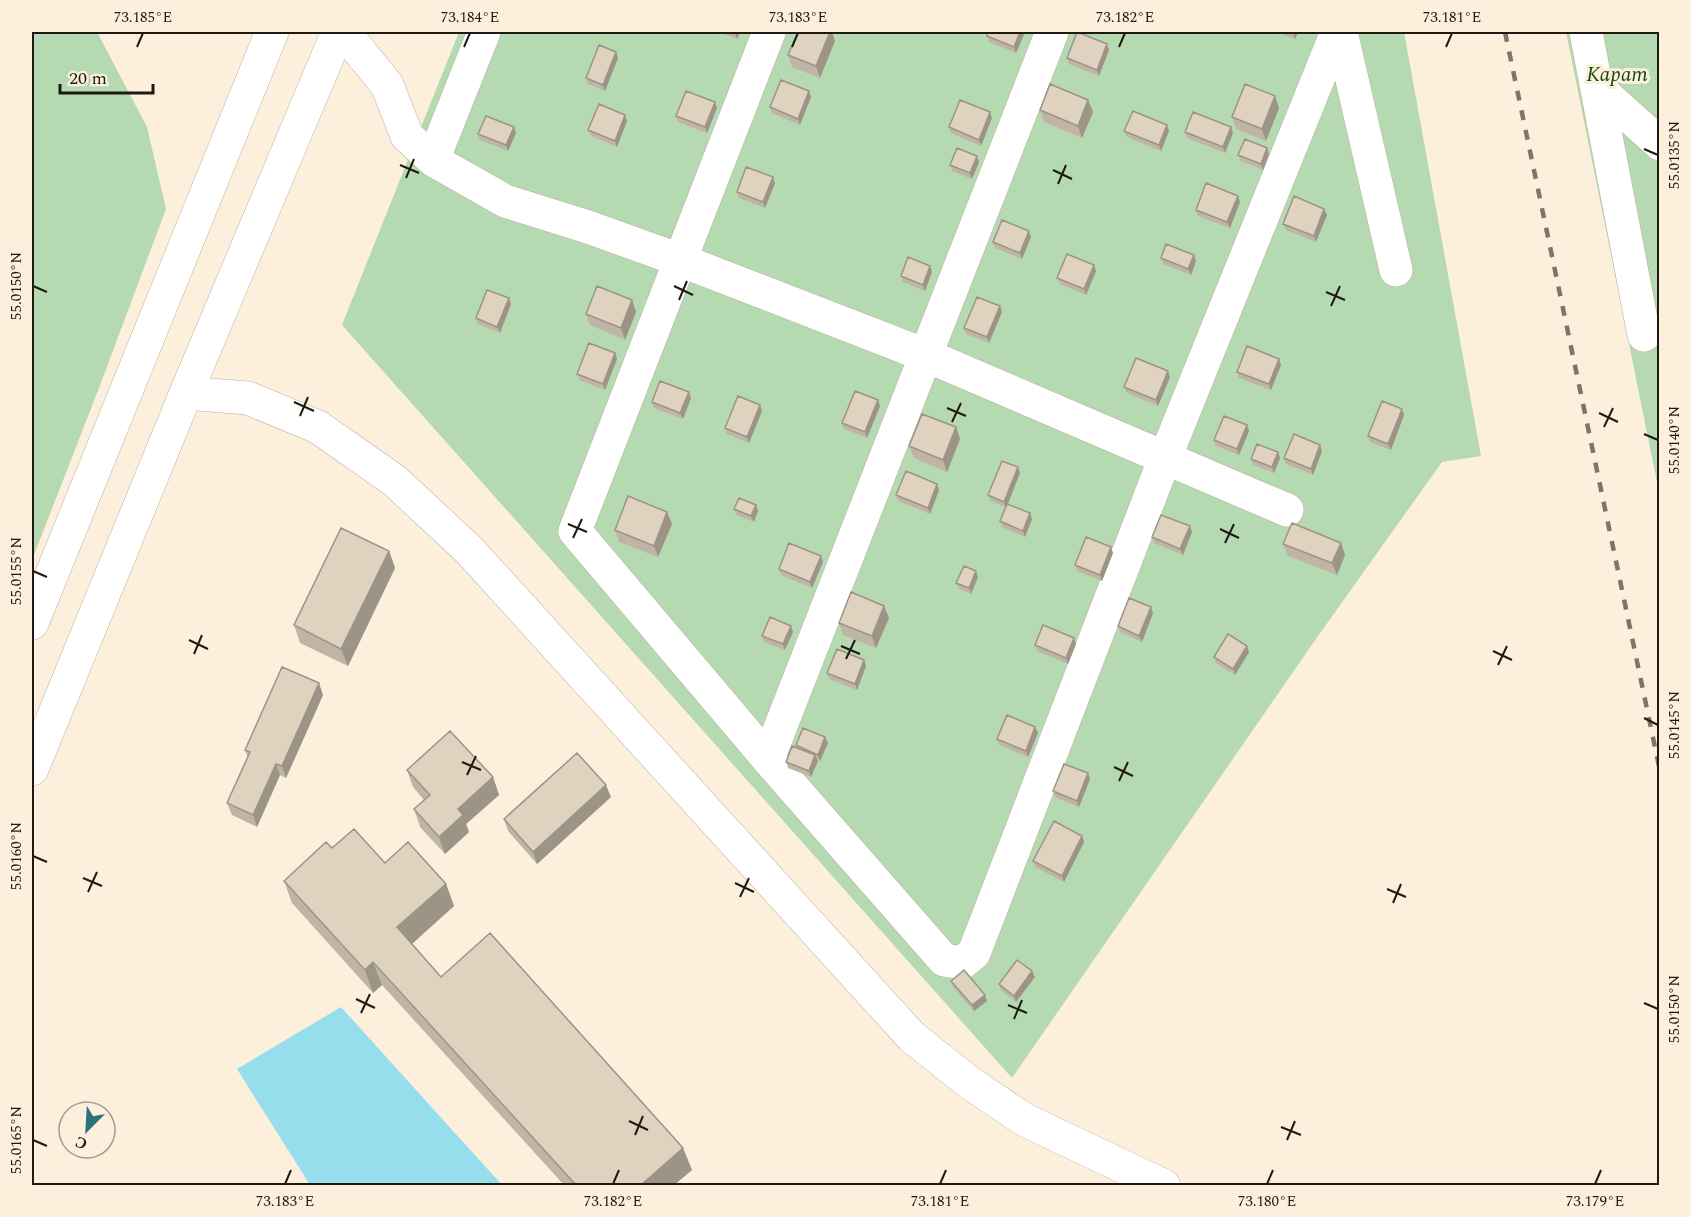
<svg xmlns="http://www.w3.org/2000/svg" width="1691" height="1217" font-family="Spectral,serif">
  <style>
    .green { fill: #b5d9b1 }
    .water { fill: #96deeb }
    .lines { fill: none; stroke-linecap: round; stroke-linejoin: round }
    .minor-casing { stroke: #bdb19f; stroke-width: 34 }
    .minor { stroke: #fff; stroke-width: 33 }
    .rail { stroke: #7c7569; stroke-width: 4.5; stroke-dasharray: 10 10; stroke-linecap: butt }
    .wall { fill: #c0b5a5 }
    .shaded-wall { fill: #9c9486 }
    .building { fill: #dfd3c0; stroke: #9c9486; stroke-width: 1.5 }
    .ticks { fill: none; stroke: #1e1a13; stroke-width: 2 }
    .labels { text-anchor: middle; stroke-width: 6; stroke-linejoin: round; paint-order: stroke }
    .park-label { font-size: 21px; font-style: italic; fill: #164a10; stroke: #fcf0dd }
    .neatline { fill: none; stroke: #1e1a13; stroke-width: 2 }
    .ticks-label { font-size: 15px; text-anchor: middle; fill: #1e1a13 }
  </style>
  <rect width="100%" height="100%" fill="#fcf0dd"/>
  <!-- green -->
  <path class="green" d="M32,32H97L147,127L166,209L99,388L32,560Z
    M459,32H1404L1481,456L1442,462L1318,636L1012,1078L342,325Z
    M1566,32H1659V492Z"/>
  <!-- water -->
  <path class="water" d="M341,1007L502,1185H310L237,1069Z"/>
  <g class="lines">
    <defs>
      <path id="minor" d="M344,32L387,85L407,136L433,160L505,201L588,227L680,260L925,355L1287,510
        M769,32L575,531L768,759L944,960L962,963L974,953L1165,458L1337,32
        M1341,32L1396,270
        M1586,32L1644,335
        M1599,89L1660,144
        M433,160L484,32
        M186,393L248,398L318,427L395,481L469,550L912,1037L970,1083L1025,1120L1164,1186
        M32,623L272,32
        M768,759L1052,32
        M32,769L186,393L338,32"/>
    </defs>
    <!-- minor casing -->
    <use href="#minor" class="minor-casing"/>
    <!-- minor -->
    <use href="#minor" class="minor"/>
    <!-- rail -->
    <path class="rail" d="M1505,32L1660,771"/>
  </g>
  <!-- wall -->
  <path class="wall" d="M719,32H740L737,39Z
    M798,32H832L835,41L820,78L792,67L788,55Z
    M1025,32L1016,53L989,42L987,36Z
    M1276,32H1298L1295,39Z
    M1109,50L1099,76L1069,64L1067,58Z
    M616,52L618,58L605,91L588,84L586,78Z
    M809,91L811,97L800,125L772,113L770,107Z
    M1275,96L1279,108L1266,141L1236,129L1232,117Z
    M1088,100L1093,112L1082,138L1044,122L1040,110Z
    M717,108L707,133L678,122L676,116Z
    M990,112L992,118L981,146L951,133L949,127Z
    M627,121L617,147L591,136L588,130Z
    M1167,125L1169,131L1161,151L1127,137L1124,131Z
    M1231,127L1233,133L1225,153L1187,138L1185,132Z
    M516,133L508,151L480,140L478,134Z
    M1267,148L1269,154L1263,170L1241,161L1238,155Z
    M979,162L972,179L952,171L950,165Z
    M775,183L765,208L739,198L737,192Z
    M1240,202L1230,228L1198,216L1196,210Z
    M1324,209L1327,215L1316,242L1286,230L1283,224Z
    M1031,237L1022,259L995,248L993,242Z
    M1194,255L1196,261L1191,275L1163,264L1161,258Z
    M1096,271L1086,295L1060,284L1057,278Z
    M932,272L925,291L903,282L901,276Z
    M632,300L636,312L625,340L590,325L586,314Z
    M511,304L500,333L478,324L476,318Z
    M1000,306L1002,312L989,343L966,334L964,328Z
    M615,353L617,359L605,390L579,380L577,374Z
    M1279,359L1281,365L1271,390L1239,378L1237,372Z
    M1170,377L1158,406L1127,393L1124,387Z
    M689,392L691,398L683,419L654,408L652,402Z
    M878,400L880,406L867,438L844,429L842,423Z
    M760,405L762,411L749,443L727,434L725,428Z
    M1402,409L1404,415L1391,450L1370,442L1368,436Z
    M1247,425L1249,431L1239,455L1216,446L1214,440Z
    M956,427L960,439L947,472L914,458L909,446Z
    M1322,451L1313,475L1286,464L1284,458Z
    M1280,458L1274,473L1253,465L1251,459Z
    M1020,473L1008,504L1030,513L1032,519L1025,537L1002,527L1000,521L1005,507L991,501L988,495Z
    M937,484L939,490L930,514L898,501L896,495Z
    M756,505L758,511L754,522L736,515L734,509Z
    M667,512L672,524L658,557L619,542L615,530Z
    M1190,526L1192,532L1183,555L1154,543L1152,537Z
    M1341,543L1345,555L1337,575L1288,556L1283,544Z
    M389,551L395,568L348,666L300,643L294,625Z
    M1113,553L1102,581L1077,571L1075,565Z
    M823,562L812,588L781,575L779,569Z
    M978,577L971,594L959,589L956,583Z
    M1153,613L1142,642L1120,632L1118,626Z
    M889,618L876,648L843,635L839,623Z
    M793,632L785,650L764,642L762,636Z
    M1076,644L1068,664L1037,651L1035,645Z
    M1247,646L1249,652L1235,675L1216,663L1214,657Z
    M864,660L866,666L857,690L829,679L827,673Z
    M323,695L286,778L280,775L257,827L232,815L227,803L248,758L245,750Z
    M1038,733L1028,757L999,745L997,739Z
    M825,737L828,743L820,761L817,759L818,761L811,777L788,768L786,762L797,748L796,745Z
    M407,770L493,777L499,795L466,824L469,832L445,854L420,827L414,809L424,800L413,787Z
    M1088,773L1090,779L1079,807L1055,797L1053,791Z
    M611,797L537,864L508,831L504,819Z
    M1082,836L1084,842L1064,882L1035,867L1033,861Z
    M385,863L446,884L454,906L412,944L441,977L683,1148L692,1170L674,1185H564L382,985L373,993L292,903L284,881Z
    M1035,977L1016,1002L1001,990L999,984Z
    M951,981L987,1001L974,1011L953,987Z"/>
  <!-- shaded-wall -->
  <path class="shaded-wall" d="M736,32H740L737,39L735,33Z
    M830,32H832L835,41L820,78L816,66Z
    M1020,32H1025L1016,53L1014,47Z
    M1293,32H1298L1295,39L1293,33Z
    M1107,44L1109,50L1099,76L1097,70Z
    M616,52L618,58L605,91L603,85Z
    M809,91L811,97L800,125L798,119Z
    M1275,96L1279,108L1266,141L1262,129Z
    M1088,100L1093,112L1082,138L1078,126Z
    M715,102L717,108L707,133L705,127Z
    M990,112L992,118L981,146L979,140Z
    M625,115L627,121L617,147L615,141Z
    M1167,125L1169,131L1161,151L1159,145Z
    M514,127L516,133L508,151L506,145Z
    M1231,127L1233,133L1225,153L1223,147Z
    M1267,148L1269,154L1263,170L1261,164Z
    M977,156L979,162L972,179L970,173Z
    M773,177L775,183L765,208L763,202Z
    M1238,196L1240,202L1230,228L1227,222Z
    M1324,209L1327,215L1316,242L1314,236Z
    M1029,231L1031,237L1022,259L1020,253Z
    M1194,255L1196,261L1191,275L1188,269Z
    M1094,265L1096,271L1086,295L1084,289Z
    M930,266L932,272L925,291L923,285Z
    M509,298L511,304L500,333L497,327Z
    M632,300L636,312L625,340L621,328Z
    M1000,306L1002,312L989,343L987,337Z
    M615,353L617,359L605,390L603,384Z
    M1279,359L1281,365L1271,390L1269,384Z
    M1168,371L1170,377L1158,406L1156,400Z
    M689,392L691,398L683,419L680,413Z
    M878,400L880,406L867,438L865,432Z
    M760,405L762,411L749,443L747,437Z
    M1402,409L1404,415L1391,450L1388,444Z
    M1247,425L1249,431L1239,455L1237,449Z
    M956,427L960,439L947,472L943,460Z
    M1320,445L1322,451L1313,475L1311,469Z
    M1278,452L1280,458L1274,473L1272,467Z
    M1018,467L1020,473L1006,508L1004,502Z
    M937,484L939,490L930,514L928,508Z
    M756,505L758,511L754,522L751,516Z
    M667,512L672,524L658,557L654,546Z
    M1030,513L1032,519L1025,537L1023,531Z
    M1190,526L1192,532L1183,555L1180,549Z
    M1341,543L1345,555L1337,575L1332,563Z
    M1111,547L1113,553L1102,581L1100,575Z
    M389,551L395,568L348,666L341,649Z
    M821,556L823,562L812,588L810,582Z
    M976,571L978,577L971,594L969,588Z
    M884,606L889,618L876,648L872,636Z
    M1151,607L1153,613L1142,642L1139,636Z
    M791,626L793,632L785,650L783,644Z
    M1074,638L1076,644L1068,664L1066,658Z
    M1247,646L1249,652L1235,675L1233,669Z
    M864,660L866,666L857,690L855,684Z
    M319,683L323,695L286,778L282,766Z
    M1035,727L1038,733L1028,757L1026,751Z
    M825,737L828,743L820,761L818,755Z
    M815,755L818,761L811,777L809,771Z
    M276,764L280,775L257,827L253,815Z
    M1088,773L1090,779L1079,807L1077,801Z
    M493,777L499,795L466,824L469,832L445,854L439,837L458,809Z
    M606,785L611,797L537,864L533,852Z
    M1082,836L1084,842L1064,882L1062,876Z
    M446,884L454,906L405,950L397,927Z
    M373,962L382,985L373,993L365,970Z
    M1032,971L1035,977L1016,1002L1014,996Z
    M985,995L987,1001L974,1011L972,1005Z
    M683,1148L692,1170L674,1185H641Z"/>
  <!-- building -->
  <path class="building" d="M798,32H830L816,66L788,55Z
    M988,32H1020L1014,47L987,36Z
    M1077,32L1107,44L1097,70L1067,58Z
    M599,45L616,52L603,85L586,78Z
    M781,80L809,91L798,119L770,107Z
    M1050,84L1088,100L1078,126L1040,110Z
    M1245,84L1275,96L1262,129L1232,117Z
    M686,91L715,102L705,127L676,116Z
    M960,100L990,112L979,140L949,127Z
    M599,104L625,115L615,141L588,130Z
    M1133,111L1167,125L1159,145L1124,131Z
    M1193,112L1231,127L1223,147L1185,132Z
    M486,116L514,127L506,145L478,134Z
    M1245,139L1267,148L1261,164L1238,155Z
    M957,148L977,156L970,173L950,165Z
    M746,167L773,177L763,202L737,192Z
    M1206,183L1238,196L1227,222L1196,210Z
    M1294,196L1324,209L1314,236L1283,224Z
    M1002,220L1029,231L1020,253L993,242Z
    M1166,244L1194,255L1188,269L1161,258Z
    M1067,254L1094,265L1084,289L1057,278Z
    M908,257L930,266L923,285L901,276Z
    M597,286L632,300L621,328L586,314Z
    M487,290L509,298L497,327L476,318Z
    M977,297L1000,306L987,337L964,328Z
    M589,343L615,353L603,384L577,374Z
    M1247,346L1279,359L1269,384L1237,372Z
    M1136,358L1168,371L1156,400L1124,387Z
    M660,381L689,392L680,413L652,402Z
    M855,391L878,400L865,432L842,423Z
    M738,396L760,405L747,437L725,428Z
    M1382,401L1402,409L1388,444L1368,436Z
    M922,414L956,427L943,460L909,446Z
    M1224,416L1247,425L1237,449L1214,440Z
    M1294,434L1320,445L1311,469L1284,458Z
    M1257,444L1278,452L1272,467L1251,459Z
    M1002,461L1018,467L1004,502L988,495Z
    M906,471L937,484L928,508L896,495Z
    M628,496L667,512L654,546L615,530Z
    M739,498L756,505L751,516L734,509Z
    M1007,504L1030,513L1023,531L1000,521Z
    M1161,515L1190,526L1180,549L1152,537Z
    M1292,523L1341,543L1332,563L1283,544Z
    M341,528L389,551L341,649L294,625Z
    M1086,537L1111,547L1100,575L1075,565Z
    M789,543L821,556L810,582L779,569Z
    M964,566L976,571L969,588L956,583Z
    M851,592L884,606L872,636L839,623Z
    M1129,598L1151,607L1139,636L1118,626Z
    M770,617L791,626L783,644L762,636Z
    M1043,625L1074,638L1066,658L1035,645Z
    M1228,634L1247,646L1233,669L1214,657Z
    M837,649L864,660L855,684L827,673Z
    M282,667L319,683L282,766L276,764L253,815L227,803L250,752L245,750Z
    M1007,715L1035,727L1026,751L997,739Z
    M803,728L825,737L818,755L796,745Z
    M450,731L493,777L458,809L463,815L439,837L414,809L430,795L407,770Z
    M792,746L815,755L809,771L786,762Z
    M577,753L606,785L533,852L504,819Z
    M1064,764L1088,773L1077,801L1053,791Z
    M1054,821L1082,836L1062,876L1033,861Z
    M354,829L385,863L408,842L446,884L397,927L441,977L490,933L683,1148L641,1185H576L373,962L365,970L284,881L326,842L332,848Z
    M1017,960L1032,971L1014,996L999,984Z
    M964,970L985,995L972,1005L951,981Z"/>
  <!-- ticks -->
  <path class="ticks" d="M137,47L143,33M464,47L470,33M792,47L798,33M1119,47L1125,33M1446,47L1452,33M1644,149L1658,155M400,165L419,173M1053,170L1072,179M406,178L414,159M1058,184L1066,165M33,286L47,292M674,286L693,295M1326,292L1345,300M679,300L687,281M1331,306L1340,286M294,402L314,411M947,408L966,416M1599,413L1618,422M300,416L308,397M952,422L961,403M1604,427L1613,408M1644,434L1658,440M568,524L587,532M1220,529L1239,538M573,538L582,519M1225,543L1234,524M33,571L47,577M189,640L208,649M841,646L860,654M1493,651L1512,660M194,654L202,635M846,659L855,640M1498,665L1507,646M1644,718L1658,725M462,762L481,770M1114,767L1133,776M467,775L476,756M1119,781L1128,762M33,856L47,862M83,878L102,886M735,883L754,892M1387,889L1406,897M88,892L97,872M740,897L749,878M1393,903L1401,884M356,999L375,1008M1644,1003L1658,1009M1008,1005L1027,1013M361,1013L370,994M1014,1019L1022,1000M629,1121L648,1130M1281,1127L1301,1135M635,1135L643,1116M33,1140L47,1146M1287,1140L1295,1121M285,1184L291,1170M613,1184L619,1170M940,1184L946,1170M1267,1184L1273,1170M1595,1184L1601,1170"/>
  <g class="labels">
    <!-- park labels -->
    <g class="park-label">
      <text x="1617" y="81">Карат</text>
    </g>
  </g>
  <!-- border -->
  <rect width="1691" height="1217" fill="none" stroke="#fcf0dd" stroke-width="66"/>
  <!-- north arrow -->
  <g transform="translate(87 1130) rotate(204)"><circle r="28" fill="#fcf0dd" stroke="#a39a8c" stroke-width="1.5"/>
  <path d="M0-4.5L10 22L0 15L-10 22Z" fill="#2c7180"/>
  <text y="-9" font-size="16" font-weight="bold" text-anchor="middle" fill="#1e1a13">С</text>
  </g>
  <!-- scale -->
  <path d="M60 84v9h93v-9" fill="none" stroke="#1e1a13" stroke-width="3"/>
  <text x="69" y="84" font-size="18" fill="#1e1a13" stroke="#fcf0dd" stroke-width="4.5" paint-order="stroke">20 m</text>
  <rect x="33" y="33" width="1625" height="1151" class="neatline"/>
  <g class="ticks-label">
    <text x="143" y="22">73.185°E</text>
    <text x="470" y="22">73.184°E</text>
    <text x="798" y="22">73.183°E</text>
    <text x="1125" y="22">73.182°E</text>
    <text x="1452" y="22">73.181°E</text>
    <text transform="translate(1674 155) rotate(-90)" y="5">55.0135°N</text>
    <text transform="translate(16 286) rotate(-90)" y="5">55.0150°N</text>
    <text transform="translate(1674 440) rotate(-90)" y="5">55.0140°N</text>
    <text transform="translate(16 571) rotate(-90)" y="5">55.0155°N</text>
    <text transform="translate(1674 725) rotate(-90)" y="5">55.0145°N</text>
    <text transform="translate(16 856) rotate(-90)" y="5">55.0160°N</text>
    <text transform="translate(1674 1009) rotate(-90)" y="5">55.0150°N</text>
    <text transform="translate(16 1140) rotate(-90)" y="5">55.0165°N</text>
    <text x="285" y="1206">73.183°E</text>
    <text x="613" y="1206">73.182°E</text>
    <text x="940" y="1206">73.181°E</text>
    <text x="1267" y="1206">73.180°E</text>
    <text x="1595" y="1206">73.179°E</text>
  </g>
</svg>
